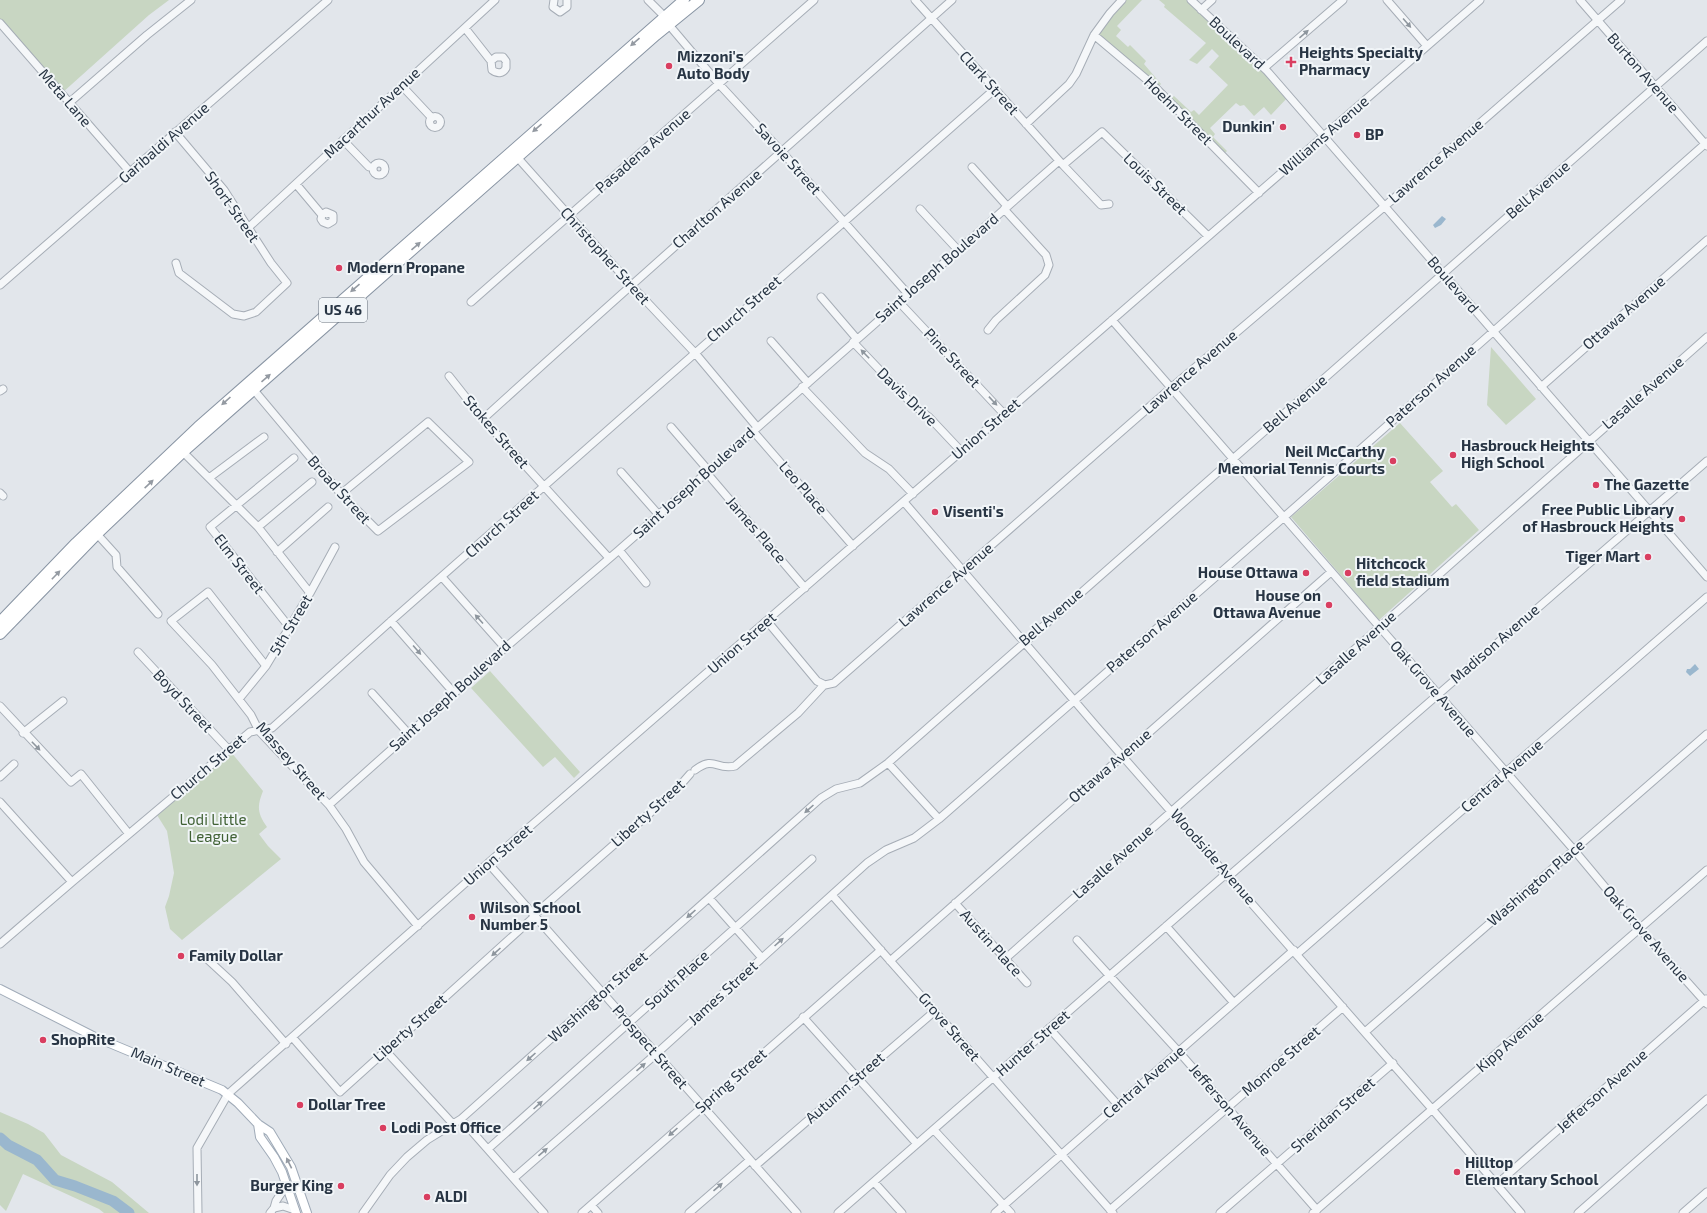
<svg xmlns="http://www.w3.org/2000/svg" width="1707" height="1213" font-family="'Exo 2',sans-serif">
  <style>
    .green { fill: #c8d6c2 }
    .water { fill: #9ab7ce }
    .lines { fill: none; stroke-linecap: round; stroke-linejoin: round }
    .river { stroke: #9ab7ce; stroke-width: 11 }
    .minor-casing { stroke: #a6adb6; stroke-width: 9 }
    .major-casing { stroke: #a0abb8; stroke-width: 10 }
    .highway-casing { stroke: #8894a3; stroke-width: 12 }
    .minor { stroke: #f5f7f9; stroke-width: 7 }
    .major { stroke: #fff; stroke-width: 8 }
    .highway { stroke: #fff; stroke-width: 10 }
    .oneway { fill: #8e969e }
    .oneway2 { fill: #949aa2 }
    .poi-dot { fill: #d93e60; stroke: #f1f5f8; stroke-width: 1.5 }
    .labels { text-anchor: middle; stroke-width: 4; stroke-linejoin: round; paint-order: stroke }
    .shield { fill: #f1f5f8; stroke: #646f7a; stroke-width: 1 }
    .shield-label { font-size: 14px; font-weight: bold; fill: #283544 }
    .street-label { font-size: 15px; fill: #283544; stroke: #f1f5f8 }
    .poi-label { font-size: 15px; font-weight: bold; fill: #283544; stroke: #f1f5f8; text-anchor: start }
    .park-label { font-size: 15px; fill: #406134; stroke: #f1f5f8 }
  </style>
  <rect width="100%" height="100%" fill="#e2e6eb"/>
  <!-- green -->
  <path class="green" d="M0,0H169L149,15L62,93L0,20Z
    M1123,0H1142L1117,26L1121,30L1116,36L1128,47L1130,45L1146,61L1144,64L1161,84L1156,89L1094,35Z
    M1159,0H1191L1289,96L1271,115L1264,107L1254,116L1244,105L1240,106L1236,103L1210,128L1215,134L1213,137L1227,151L1222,156L1168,101L1174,96L1191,112L1194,110L1199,115L1228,85L1209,67L1219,56L1212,49L1197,64L1189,60L1206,43L1164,7L1165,5Z
    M1491,347L1536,399L1506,425L1487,405Z
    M1400,423L1443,471L1430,482L1452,507L1456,504L1479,530L1379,620L1291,517Z
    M490,671L580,772L574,778L555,757L543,767L471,688Z
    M231,752L263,791C257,806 257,813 267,827L259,834L268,846L281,859L182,940L170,929L165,907L169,896L174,873L167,831L157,815Z
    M0,1112L28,1124L44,1133L61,1155L112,1182L149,1213H104L99,1209L23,1174L6,1211L0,1205Z"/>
  <!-- water -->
  <path class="water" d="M1442,216L1446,219L1441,225L1435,228L1433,225Z
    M1695,664L1699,669L1690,676L1686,672L1687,669H1690Z"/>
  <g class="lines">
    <!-- river -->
    <path class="river" d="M0,1138L8,1145L37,1160L55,1180L75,1186L113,1201L129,1213"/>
    <defs>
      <path id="minor" d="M554,0L553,7L560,12L567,7V0
        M648,0L664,16
        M915,0L1063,165L1101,205L1109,204
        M1191,0L1267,71L1707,577
        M1387,0L1427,46
        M1580,0L1707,146
        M1201,10L1212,0
        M0,23L130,172
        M669,25L719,84L782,152L908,294
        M465,28L491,61L492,70C497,74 503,74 506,68V61L503,57H496L491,61
        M1094,35L1152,84L1259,193
        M1264,68L1343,0
        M402,86L432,118
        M70,102L147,35L191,0
        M429.5 122a5.5 5.5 0 1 1 11 0a5.5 5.5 0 1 1-11 0Z
        M1026,124L1069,84L1076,74L1094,35L1110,13L1122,0
        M175,132L224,190L271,263L287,283L256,312L244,316L233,314L179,273L176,263
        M343,140L369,167H373
        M517,157L631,285L695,353L757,427
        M373 169a6 6 0 1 1 12 0a6 6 0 1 1-12 0Z
        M1063,165L1102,132L1208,236
        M972,167L1007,206
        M296,184L322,215L321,219L323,222L328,224L333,221V215L326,212L322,215
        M920,209L958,250
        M249,227L495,0
        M0,285L328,0
        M821,297L857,339
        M471,302L814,0
        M899,302L1004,414
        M1112,320L1574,850L1640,929L1707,1004
        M988,330L996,320L1045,275L1049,265L1046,255L1004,209
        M771,341L808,383
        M853,342L913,405L929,417L961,451
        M449,376L483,419L609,558
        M802,387L865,453L889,469L913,494
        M1541,387L1707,240
        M253,389L341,494L378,531L469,462L428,422L341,494
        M0,391L3,389
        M483,419C638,278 795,140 952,0
        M671,427L708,470
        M753,431L853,546
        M183,452L258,527L310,593
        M621,472L658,514
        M706,472L805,588
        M209,478L264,437
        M0,493L3,496
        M904,502L1096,726L1432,1109L1521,1213
        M258,527L312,482
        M97,534L116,555L117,567L158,614
        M619,550L646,583
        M277,552L328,507
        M442,577L505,648
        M391,621L454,693
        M767,621L817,681L825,685L834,683L1171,388L1385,206L1621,0
        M290,628L210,527L294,458
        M138,652L229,750
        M266,666L208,592L171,621L212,665L251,715L259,731L329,805L346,829L364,862L418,926
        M372,693L408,733
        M239,699L266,666L310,593L335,547
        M0,706L71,782L81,774L129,834
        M23,733L63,701
        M888,763L939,819
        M695,770C715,755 716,771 735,766L798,713L824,685
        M0,777L14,764
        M0,802L72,882
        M329,805L505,648L619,550L1059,161
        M488,863L797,1213
        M1229,876L1707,461
        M832,895L1113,1213
        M709,898L762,958
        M955,903L1027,983
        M534,915L676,790L690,774
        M1166,926L1234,1003
        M1077,940L1179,1052L1317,1210
        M0,944L72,882L250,732L272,728L391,621L995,89
        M1297,954L1707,597
        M205,957L232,982L286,1044
        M1005,959L1707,337
        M890,961L1331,572
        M803,1017L917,1144
        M1049,1028L1118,1105
        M1365,1032L1707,734
        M293,1038L340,1092L535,916
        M385,1050L453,1124
        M461,1119L544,1213
        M934,1130L1011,1213
        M488,1149L812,859
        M755,1166L935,1011
        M514,1178L656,1054L867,863L886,850L914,838L939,819L1284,517L1707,142
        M874,1182L902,1213
        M1497,1184L1706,999
        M591,1205L598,1213
        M274,1208L283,1206L295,1210
        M1110,1210L1343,1007
        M198,1213L197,1148L228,1094L488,863L1480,0
        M270,1213L274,1208L276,1201L286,1186
        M363,1213L390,1175L407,1157L427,1140L461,1119L821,798L836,789L860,783L888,763L1707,41
        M582,1213L881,950
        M689,1213L750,1160
        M838,1213L1227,873
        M995,1213L1294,950
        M1220,1213L1393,1063
        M1313,1213L1707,870
        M1578,1213L1707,1099
        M1683,1213L1707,1192"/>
      <path id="major" d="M0,989L95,1037L222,1090L238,1103L258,1124L270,1132L291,1167L307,1213
        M258,1124L260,1137L274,1157L282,1172L296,1213"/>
      <path id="highway" d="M0,622L76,543L198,427L684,0
        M0,634L97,534L183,452L656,35L699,0"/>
    </defs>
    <!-- minor casing -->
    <use href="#minor" class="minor-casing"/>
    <!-- major casing -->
    <use href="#major" class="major-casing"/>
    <!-- highway casing -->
    <use href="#highway" class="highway-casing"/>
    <!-- minor -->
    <use href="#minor" class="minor"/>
    <!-- major -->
    <use href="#major" class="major"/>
    <!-- highway -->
    <use href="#highway" class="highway"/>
  </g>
  <!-- one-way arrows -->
  <defs><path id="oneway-solid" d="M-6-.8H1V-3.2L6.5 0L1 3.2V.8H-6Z"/></defs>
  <g class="oneway">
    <use href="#oneway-solid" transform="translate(1407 23) rotate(49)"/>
    <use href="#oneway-solid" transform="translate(1304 34) rotate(-41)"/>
    <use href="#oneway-solid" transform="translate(865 354) rotate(-134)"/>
    <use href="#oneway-solid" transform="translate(993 401) rotate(47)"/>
    <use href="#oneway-solid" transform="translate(479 619) rotate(-132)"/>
    <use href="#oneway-solid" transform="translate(417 650) rotate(49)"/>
    <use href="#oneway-solid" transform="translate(36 746) rotate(46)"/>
    <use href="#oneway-solid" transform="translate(809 809) rotate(138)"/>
    <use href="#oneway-solid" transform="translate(691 914) rotate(138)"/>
    <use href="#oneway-solid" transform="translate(779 942) rotate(-42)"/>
    <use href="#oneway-solid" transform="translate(496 952) rotate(138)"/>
    <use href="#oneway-solid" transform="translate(531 1057) rotate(138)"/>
    <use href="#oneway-solid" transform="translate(641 1067) rotate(-41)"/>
    <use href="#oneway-solid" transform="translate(538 1105) rotate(-42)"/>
    <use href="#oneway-solid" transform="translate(673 1132) rotate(138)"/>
    <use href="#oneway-solid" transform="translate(543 1152) rotate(-41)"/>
    <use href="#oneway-solid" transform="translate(197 1180) rotate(90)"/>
    <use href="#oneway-solid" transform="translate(718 1187) rotate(-41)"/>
  </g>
  <g class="oneway2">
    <use href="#oneway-solid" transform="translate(635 42) rotate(139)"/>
    <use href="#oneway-solid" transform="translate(537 128) rotate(139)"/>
    <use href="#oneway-solid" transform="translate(416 246) rotate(-41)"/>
    <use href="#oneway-solid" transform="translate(355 288) rotate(139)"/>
    <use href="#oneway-solid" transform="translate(266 378) rotate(-41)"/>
    <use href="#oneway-solid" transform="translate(226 401) rotate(138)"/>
    <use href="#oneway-solid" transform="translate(149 484) rotate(-43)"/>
    <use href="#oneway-solid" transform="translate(56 575) rotate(-46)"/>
    <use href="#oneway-solid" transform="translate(289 1163) rotate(-116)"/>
  </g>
  <!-- markers -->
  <g class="poi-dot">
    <path d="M1289 56h4v4h4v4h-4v4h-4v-4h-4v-4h4z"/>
    <circle cx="669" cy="66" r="4"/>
    <circle cx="1283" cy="127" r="4"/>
    <circle cx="1357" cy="135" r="4"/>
    <circle cx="339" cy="268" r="4"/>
    <circle cx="1453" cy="455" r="4"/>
    <circle cx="1393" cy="461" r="4"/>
    <circle cx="1596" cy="485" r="4"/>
    <circle cx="935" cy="512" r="4"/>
    <circle cx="1682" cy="519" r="4"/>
    <circle cx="1648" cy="557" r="4"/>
    <circle cx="1306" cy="573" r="4"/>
    <circle cx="1348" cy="573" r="4"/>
    <circle cx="1329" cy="605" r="4"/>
    <circle cx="472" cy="917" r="4"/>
    <circle cx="181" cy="956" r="4"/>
    <circle cx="43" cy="1040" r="4"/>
    <circle cx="300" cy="1105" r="4"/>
    <circle cx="383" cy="1128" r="4"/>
    <circle cx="1457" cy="1172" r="4"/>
    <circle cx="341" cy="1186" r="4"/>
    <circle cx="427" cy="1197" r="4"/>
  </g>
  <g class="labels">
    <!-- shield labels -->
    <rect class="shield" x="319" y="298" width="48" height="24" rx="3"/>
    <g class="shield-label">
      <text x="343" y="315">US 46</text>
    </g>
    <!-- street labels -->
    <g class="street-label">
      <text transform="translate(1237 43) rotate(43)" y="5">Boulevard</text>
      <text transform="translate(1643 73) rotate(49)" y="5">Burton Avenue</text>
      <text transform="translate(989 83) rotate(48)" y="5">Clark Street</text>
      <text transform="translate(65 98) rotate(49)" y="5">Meta Lane</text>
      <text transform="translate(1178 111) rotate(45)" y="5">Hoehn Street</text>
      <text transform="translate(372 113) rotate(-43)" y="5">Macarthur Avenue</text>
      <text transform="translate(1324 136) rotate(-41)" y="5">Williams Avenue</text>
      <text transform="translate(164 143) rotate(-41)" y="5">Garibaldi Avenue</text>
      <text transform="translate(643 151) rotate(-41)" y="5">Pasadena Avenue</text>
      <text transform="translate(788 159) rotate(48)" y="5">Savoie Street</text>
      <text transform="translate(1436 161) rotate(-41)" y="5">Lawrence Avenue</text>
      <text transform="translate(1155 184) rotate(44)" y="5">Louis Street</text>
      <text transform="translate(1538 190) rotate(-41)" y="5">Bell Avenue</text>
      <text transform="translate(232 207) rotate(55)" y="5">Short Street</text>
      <text transform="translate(717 209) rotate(-41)" y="5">Charlton Avenue</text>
      <text transform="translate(605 256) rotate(48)" y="5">Christopher Street</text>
      <text transform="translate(937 268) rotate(-41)" y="5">Saint Joseph Boulevard</text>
      <text transform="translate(1453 285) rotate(49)" y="5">Boulevard</text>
      <text transform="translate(744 309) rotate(-41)" y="5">Church Street</text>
      <text transform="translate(1624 313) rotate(-41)" y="5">Ottawa Avenue</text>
      <text transform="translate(952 358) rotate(47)" y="5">Pine Street</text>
      <text transform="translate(1190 372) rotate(-41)" y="5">Lawrence Avenue</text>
      <text transform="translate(1431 386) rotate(-42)" y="5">Paterson Avenue</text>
      <text transform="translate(1643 393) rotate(-41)" y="5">Lasalle Avenue</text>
      <text transform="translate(907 397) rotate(44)" y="5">Davis Drive</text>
      <text transform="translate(1295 404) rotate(-41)" y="5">Bell Avenue</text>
      <text transform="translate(986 429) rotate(-41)" y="5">Union Street</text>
      <text transform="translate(496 432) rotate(49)" y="5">Stokes Street</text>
      <text transform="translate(694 483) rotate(-42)" y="5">Saint Joseph Boulevard</text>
      <text transform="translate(803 488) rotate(49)" y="5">Leo Place</text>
      <text transform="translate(339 490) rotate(48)" y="5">Broad Street</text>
      <text transform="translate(502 524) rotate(-42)" y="5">Church Street</text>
      <text transform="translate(756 530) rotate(49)" y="5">James Place</text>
      <text transform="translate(239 564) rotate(52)" y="5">Elm Street</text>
      <text transform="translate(946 585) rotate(-41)" y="5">Lawrence Avenue</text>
      <text transform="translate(1051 617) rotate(-41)" y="5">Bell Avenue</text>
      <text transform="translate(291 625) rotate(-59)" y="5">5th Street</text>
      <text transform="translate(1152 632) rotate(-41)" y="5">Paterson Avenue</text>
      <text transform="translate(742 643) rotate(-41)" y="5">Union Street</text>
      <text transform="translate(1495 644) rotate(-41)" y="5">Madison Avenue</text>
      <text transform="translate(1356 648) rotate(-42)" y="5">Lasalle Avenue</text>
      <text transform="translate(1433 689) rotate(49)" y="5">Oak Grove Avenue</text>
      <text transform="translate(450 696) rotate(-42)" y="5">Saint Joseph Boulevard</text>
      <text transform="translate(183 701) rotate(47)" y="5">Boyd Street</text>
      <text transform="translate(291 761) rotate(49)" y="5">Massey Street</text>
      <text transform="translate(1110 766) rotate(-41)" y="5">Ottawa Avenue</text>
      <text transform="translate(208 767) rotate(-40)" y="5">Church Street</text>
      <text transform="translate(1502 776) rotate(-41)" y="5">Central Avenue</text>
      <text transform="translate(648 813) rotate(-42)" y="5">Liberty Street</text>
      <text transform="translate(498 855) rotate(-41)" y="5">Union Street</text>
      <text transform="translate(1213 857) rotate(49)" y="5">Woodside Avenue</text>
      <text transform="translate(1113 862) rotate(-42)" y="5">Lasalle Avenue</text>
      <text transform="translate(1536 883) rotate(-41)" y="5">Washington Place</text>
      <text transform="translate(1646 934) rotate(49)" y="5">Oak Grove Avenue</text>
      <text transform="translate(991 943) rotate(48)" y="5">Austin Place</text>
      <text transform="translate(677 980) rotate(-42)" y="5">South Place</text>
      <text transform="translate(723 993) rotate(-42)" y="5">James Street</text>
      <text transform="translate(598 997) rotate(-42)" y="5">Washington Street</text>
      <text transform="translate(949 1027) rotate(49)" y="5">Grove Street</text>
      <text transform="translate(410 1028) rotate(-42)" y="5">Liberty Street</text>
      <text transform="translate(1510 1042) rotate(-41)" y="5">Kipp Avenue</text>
      <text transform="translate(1033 1043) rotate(-41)" y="5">Hunter Street</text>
      <text transform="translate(650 1047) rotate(49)" y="5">Prospect Street</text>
      <text transform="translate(1281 1061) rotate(-41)" y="5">Monroe Street</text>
      <text transform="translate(168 1067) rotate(23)" y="5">Main Street</text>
      <text transform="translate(731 1081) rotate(-41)" y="5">Spring Street</text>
      <text transform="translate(1144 1082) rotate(-41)" y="5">Central Avenue</text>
      <text transform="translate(845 1088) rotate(-41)" y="5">Autumn Street</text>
      <text transform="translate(1602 1091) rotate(-42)" y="5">Jefferson Avenue</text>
      <text transform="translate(1230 1110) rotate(49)" y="5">Jefferson Avenue</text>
      <text transform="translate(1333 1115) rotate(-41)" y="5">Sheridan Street</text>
    </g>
    <!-- poi labels -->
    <g class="poi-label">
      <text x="1299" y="58">Heights Specialty<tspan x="1299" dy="17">Pharmacy</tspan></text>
      <text x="677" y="62">Mizzoni's<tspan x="677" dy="17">Auto Body</tspan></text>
      <text x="1275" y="132" text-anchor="end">Dunkin'</text>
      <text x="1365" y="140">BP</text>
      <text x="347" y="273">Modern Propane</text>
      <text x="1461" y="451">Hasbrouck Heights<tspan x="1461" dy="17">High School</tspan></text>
      <text x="1385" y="457" text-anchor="end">Neil McCarthy<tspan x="1385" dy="17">Memorial Tennis Courts</tspan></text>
      <text x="1604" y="490">The Gazette</text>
      <text x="1674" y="515" text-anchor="end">Free Public Library<tspan x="1674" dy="17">of Hasbrouck Heights</tspan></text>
      <text x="943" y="517">Visenti's</text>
      <text x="1640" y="562" text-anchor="end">Tiger Mart</text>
      <text x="1356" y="569">Hitchcock<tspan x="1356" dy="17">field stadium</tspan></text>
      <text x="1298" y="578" text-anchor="end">House Ottawa</text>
      <text x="1321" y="601" text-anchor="end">House on<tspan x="1321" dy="17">Ottawa Avenue</tspan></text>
      <text x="480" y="913">Wilson School<tspan x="480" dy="17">Number 5</tspan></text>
      <text x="189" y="961">Family Dollar</text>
      <text x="51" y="1045">ShopRite</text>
      <text x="308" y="1110">Dollar Tree</text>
      <text x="391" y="1133">Lodi Post Office</text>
      <text x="1465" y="1168">Hilltop<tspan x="1465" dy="17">Elementary School</tspan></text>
      <text x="333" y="1191" text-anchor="end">Burger King</text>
      <text x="435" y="1202">ALDI</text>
    </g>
    <!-- park labels -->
    <g class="park-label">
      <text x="213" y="825">Lodi Little<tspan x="213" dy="17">League</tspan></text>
    </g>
  </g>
</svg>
